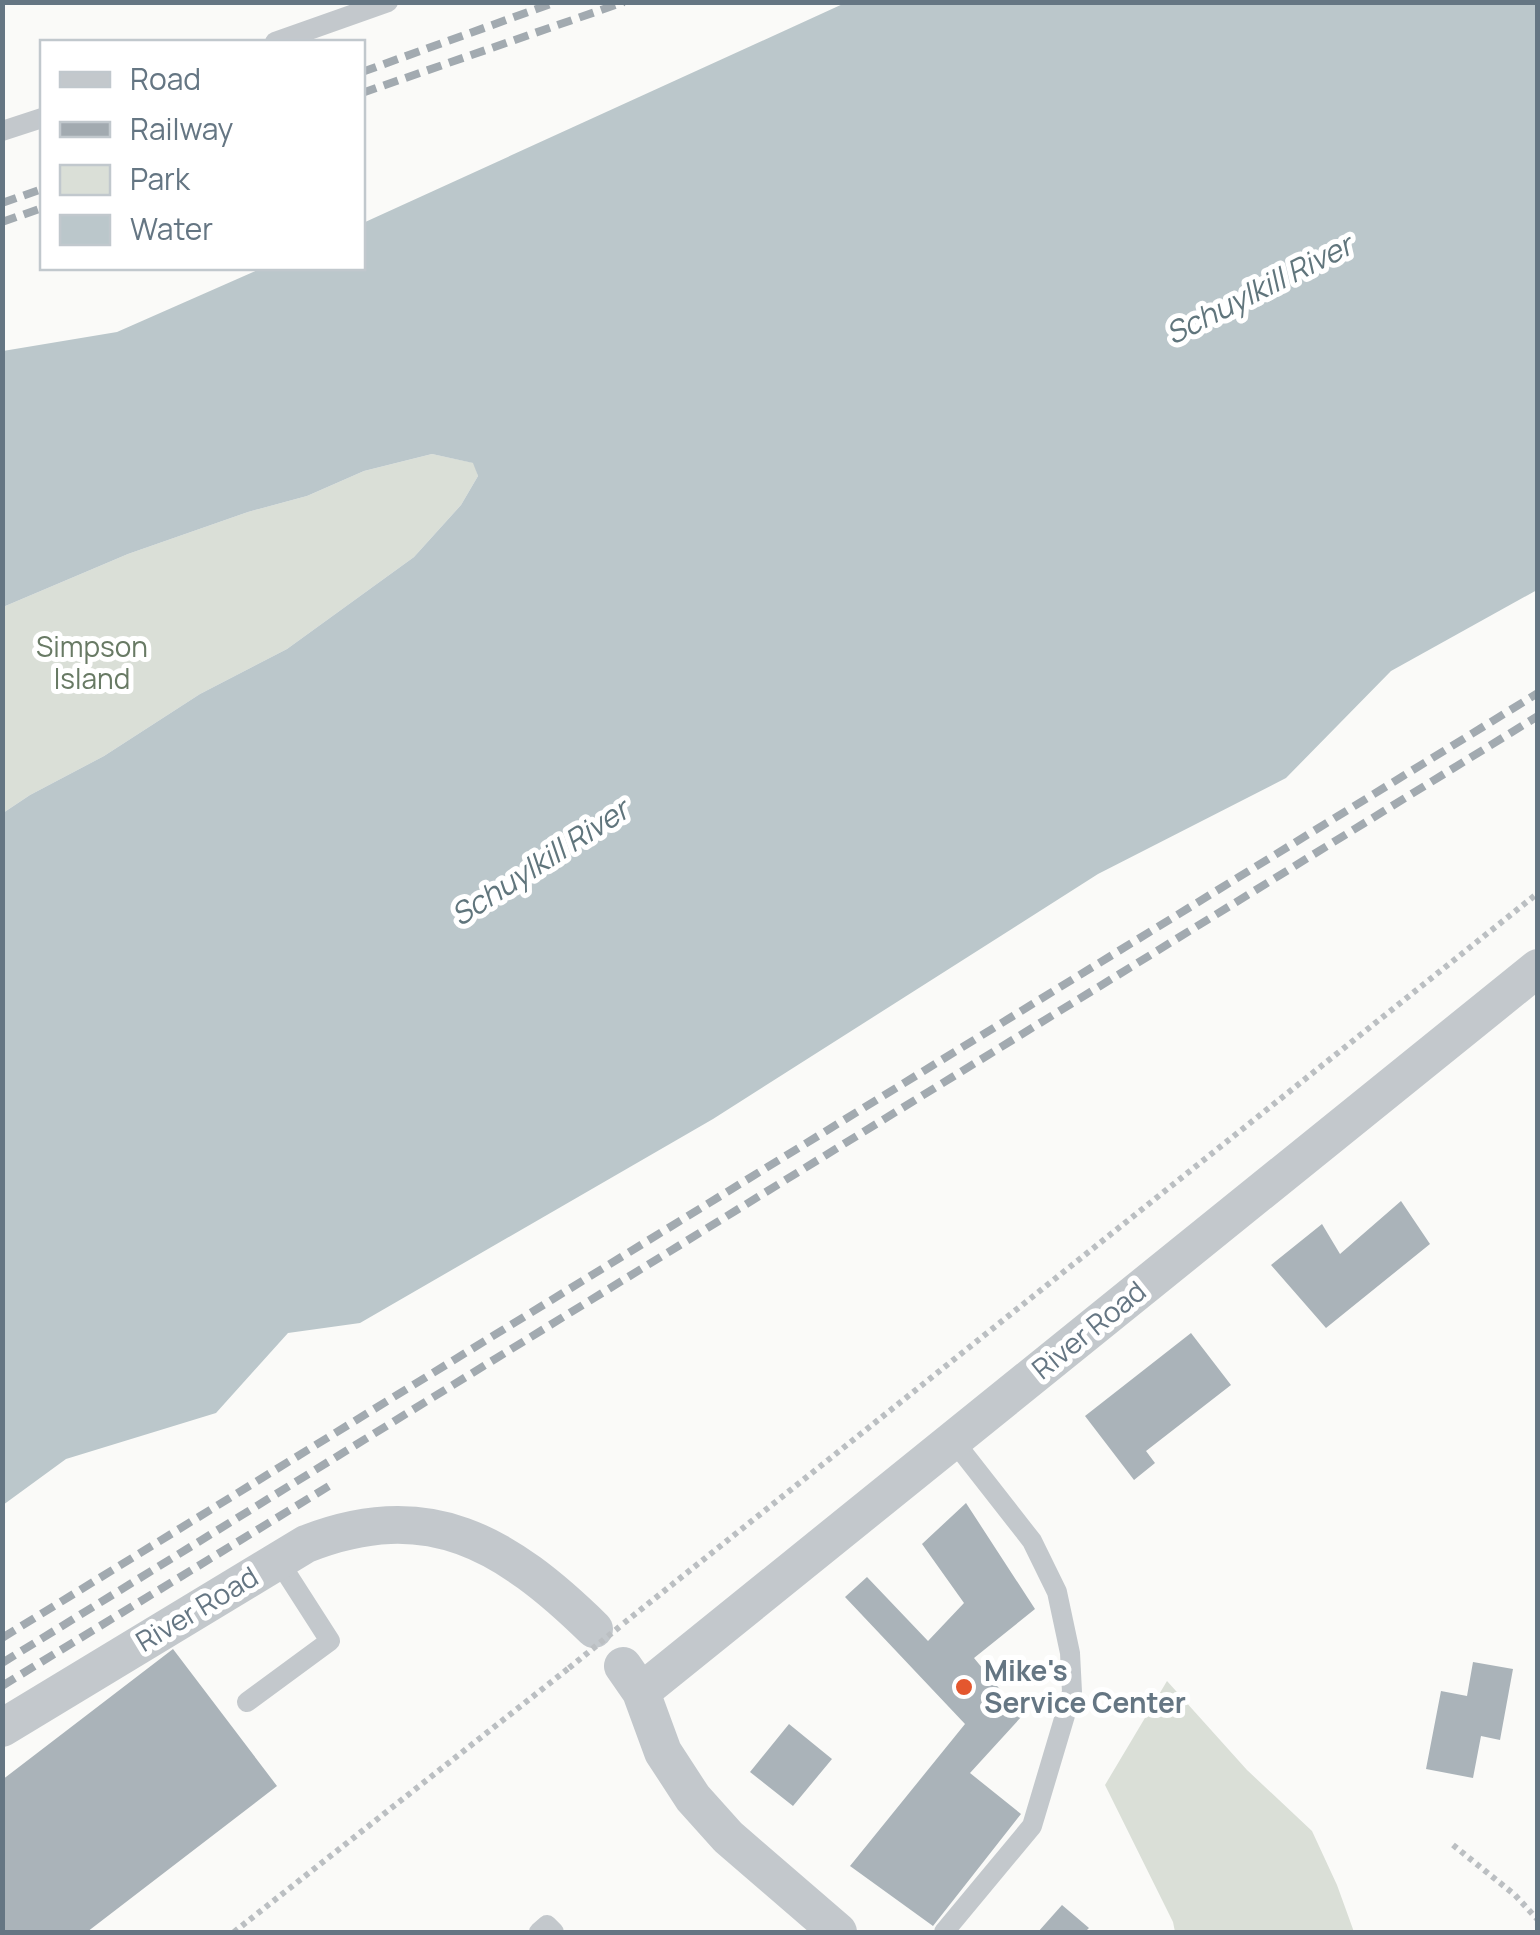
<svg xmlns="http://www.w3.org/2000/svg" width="1540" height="1935" font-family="Manrope,sans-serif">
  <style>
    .green { fill: #dadfd7 }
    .water { fill: #bbc7cb }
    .building { fill: #aab3b9 }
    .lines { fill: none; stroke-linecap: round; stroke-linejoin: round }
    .path { stroke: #bbbfc2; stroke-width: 6; stroke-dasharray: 5 5; stroke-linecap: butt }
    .service { stroke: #c3c8cc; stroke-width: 20 }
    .minor { stroke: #c3c8cc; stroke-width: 38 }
    .rail { stroke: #a2aab0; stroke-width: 8; stroke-dasharray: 15 8; stroke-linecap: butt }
    .path-bridge { stroke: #bbbfc2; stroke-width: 6; stroke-dasharray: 5 5; stroke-linecap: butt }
    .poi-dot { fill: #e4572e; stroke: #fff; stroke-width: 4 }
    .labels { text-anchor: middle; stroke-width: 10; stroke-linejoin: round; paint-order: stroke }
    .park-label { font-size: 28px; fill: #687a64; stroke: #fff }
    .street-label { font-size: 28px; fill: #657683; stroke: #fff }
    .poi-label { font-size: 28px; font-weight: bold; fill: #657683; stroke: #fff; text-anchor: start }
    .water-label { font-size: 30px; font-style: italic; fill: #60757c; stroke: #fff }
  </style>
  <rect width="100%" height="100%" fill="#fafaf8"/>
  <!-- green -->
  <path class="green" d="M432,454L474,463L478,476L461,505L414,557L287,649L200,694L104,756L30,795L3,813V607L128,554L248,512L307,496L364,471Z
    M1167,1681L1247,1770L1312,1831L1337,1885L1354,1932H1175L1173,1922L1105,1785Z"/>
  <!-- water -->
  <path class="water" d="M845,3H1537V590L1391,671L1286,778L1098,874L713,1119L360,1323L288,1333L216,1413L66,1459L3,1505V813L30,795L104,756L200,694L287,649L414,557L461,505L478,476L473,463L432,454L364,471L307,496L248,512L128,554L3,607V351L117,332L262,268H362L363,223Z"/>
  <!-- building -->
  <path class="building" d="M1401,1201L1430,1244L1326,1328L1271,1265L1322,1224L1340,1254Z
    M1191,1333L1231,1385L1146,1451L1155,1463L1134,1480L1085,1416Z
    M966,1503L1035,1609L974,1658L1022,1716L970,1773L1021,1814L933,1926L850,1866L965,1724L845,1597L867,1577L928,1641L964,1603L922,1544Z
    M173,1649L277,1786L87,1932H2V1780Z
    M1473,1662L1513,1669L1500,1740L1481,1736L1473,1778L1426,1769L1441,1691L1467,1696Z
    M789,1724L832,1759L793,1806L750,1772Z
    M1062,1905L1089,1928L1085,1932H1038Z"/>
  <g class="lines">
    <!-- path -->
    <path class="path" d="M624,1623L1538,893
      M1453,1845L1515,1895L1538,1920
      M234,1932L569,1668"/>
    <!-- service -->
    <path class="service" d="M275,42L388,2
      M2,131L42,118
      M247,1702L330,1641L278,1560
      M539,1932L547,1925L554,1932
      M944,1932L1032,1826L1072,1692L1070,1653L1057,1592L1032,1541L953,1440"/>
    <!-- minor -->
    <path class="minor" d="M623,1666L641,1692L663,1752L693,1798L728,1837L838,1932
      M641,1692L1538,968
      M2,1728L306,1544C428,1496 506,1543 594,1629"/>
    <!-- rail -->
    <path class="rail" d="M362,72L556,2
      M362,93L624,2
      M2,203L42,189
      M2,222L42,208
      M2,1638L1538,693
      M2,1663L1538,716
      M2,1686L329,1486"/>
    <!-- path-bridge -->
    <path class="path-bridge" d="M569,1668L623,1624"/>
  </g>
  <!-- markers -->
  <circle class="poi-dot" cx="964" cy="1687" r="10"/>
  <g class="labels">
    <!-- park labels -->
    <g class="park-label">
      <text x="92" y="657">Simpson<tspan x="92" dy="32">Island</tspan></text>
    </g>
    <!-- street labels -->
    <g class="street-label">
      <text transform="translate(1089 1330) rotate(-39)" y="10">River Road</text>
      <text transform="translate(197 1609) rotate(-31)" y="10">River Road</text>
    </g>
    <!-- poi labels -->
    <g class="poi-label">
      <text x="984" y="1681">Mike's<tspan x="984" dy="32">Service Center</tspan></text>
    </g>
    <!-- water labels -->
    <g class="water-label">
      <text transform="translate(1259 290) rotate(-27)" y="10">Schuylkill River</text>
      <text transform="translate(540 863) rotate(-33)" y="10">Schuylkill River</text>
    </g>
  </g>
  <!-- border -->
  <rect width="1540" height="1935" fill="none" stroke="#657683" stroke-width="10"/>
  <!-- legend -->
  <rect x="40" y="40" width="325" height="230" fill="#ffffff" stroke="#c1c8cd" stroke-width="2.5"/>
  <rect x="60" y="72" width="50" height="15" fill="#c3c8cc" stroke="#c1c8cd" stroke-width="2.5"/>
  <text x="130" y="90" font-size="30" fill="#657683">Road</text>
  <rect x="60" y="122" width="50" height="15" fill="#a2aab0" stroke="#c1c8cd" stroke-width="2.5"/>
  <text x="130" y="140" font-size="30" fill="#657683">Railway</text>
  <rect x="60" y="165" width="50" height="30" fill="#dadfd7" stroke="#c1c8cd" stroke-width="2.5"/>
  <text x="130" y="190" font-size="30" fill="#657683">Park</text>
  <rect x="60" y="215" width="50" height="30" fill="#bbc7cb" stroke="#c1c8cd" stroke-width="2.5"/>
  <text x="130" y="240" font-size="30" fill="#657683">Water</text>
</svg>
